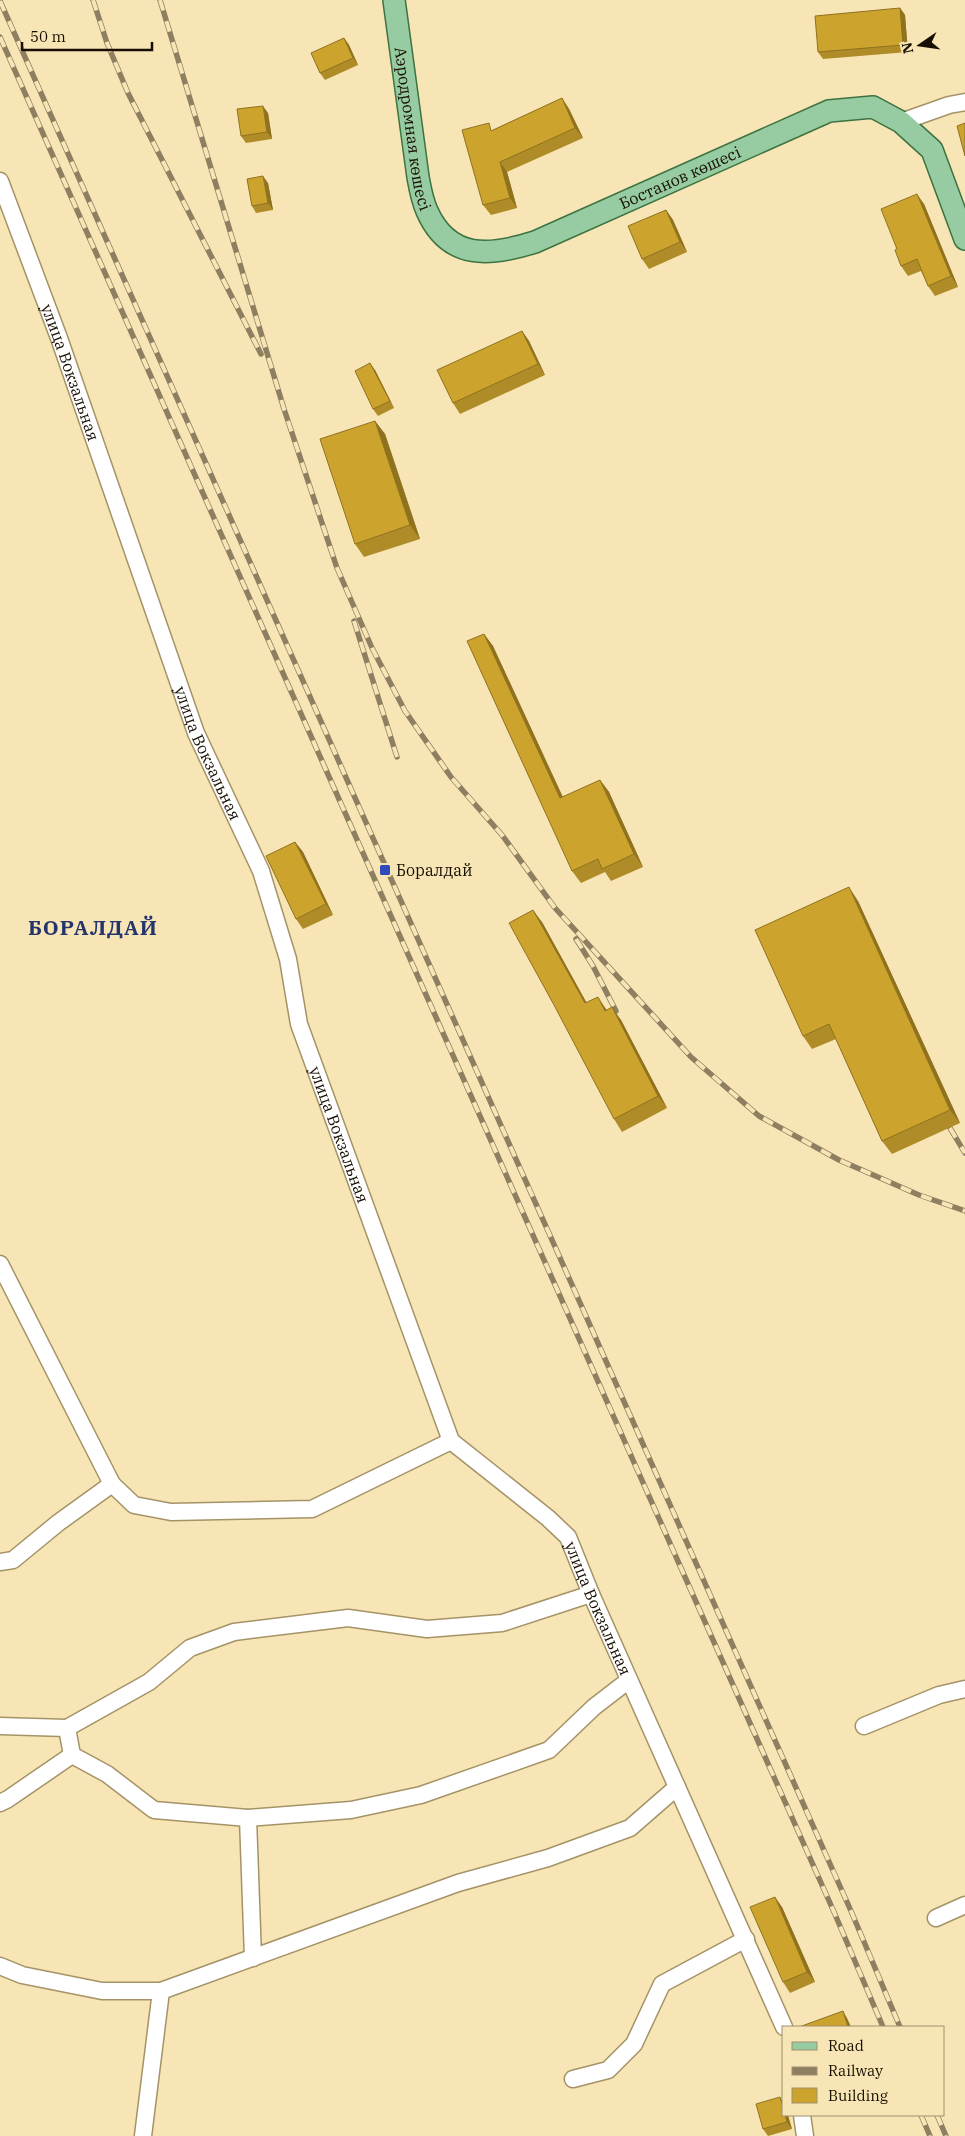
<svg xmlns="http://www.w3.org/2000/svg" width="965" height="2136" font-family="'IBM Plex Serif',serif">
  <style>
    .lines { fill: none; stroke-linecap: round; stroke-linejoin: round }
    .minor-casing { stroke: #a59367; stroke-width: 19 }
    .major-casing { stroke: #3d7241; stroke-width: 24 }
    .minor { stroke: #fff; stroke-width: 16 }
    .major { stroke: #97cba1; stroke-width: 21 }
    .rail-casing { stroke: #8d7f60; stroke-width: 5.5 }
    .rail { stroke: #f8e5b6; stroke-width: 4; stroke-dasharray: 11; stroke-linecap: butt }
    .wall { fill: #af8c27 }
    .shaded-wall { fill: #8f7220 }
    .building { fill: #cca32d; stroke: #8f7220 }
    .poi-dot { fill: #304abb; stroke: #f8e5b6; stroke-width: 2 }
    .labels { text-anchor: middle; stroke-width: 4; stroke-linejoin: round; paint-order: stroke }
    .street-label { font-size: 16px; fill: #160f01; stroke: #f8e5b6 }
    .poi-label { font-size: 16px; fill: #160f01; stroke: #f8e5b6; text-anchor: start }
    .district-label { font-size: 21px; font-weight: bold; letter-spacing: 1px; fill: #24346d; stroke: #f8e5b6 }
  </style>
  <rect width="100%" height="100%" fill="#f8e5b6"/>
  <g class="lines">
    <defs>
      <g id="minor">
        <path d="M901,122L949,105L965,102"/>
        <path id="s1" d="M0,181L59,338L196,733L261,871L288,959L299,1024L451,1441L548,1518L568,1537L591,1594L784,2027"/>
        <path d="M0,1264L112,1484L134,1505L171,1512L312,1509L451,1441"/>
        <path d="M0,1562L13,1560L58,1523L112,1484"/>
        <path d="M591,1594L502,1623L427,1629L348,1618L234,1632L190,1648L149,1682L67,1728L72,1755L107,1774L154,1810L248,1818L351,1810L421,1795L549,1750L594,1707L629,1680"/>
        <path d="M0,1726L67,1728"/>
        <path d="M864,1726L939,1695L965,1689"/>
        <path d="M0,1803L8,1799L72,1755"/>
        <path d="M248,1818L253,1958"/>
        <path d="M936,1918L965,1905"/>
        <path d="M0,1966L22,1975L102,1991H161L458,1883L548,1858L630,1828L677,1787"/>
        <path d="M573,2079L608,2070L634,2044L662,1984L746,1939"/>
        <path d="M802,2115L805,2136"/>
        <path d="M143,2136L161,1991"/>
      </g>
      <g id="major">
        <path id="s2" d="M394,0L418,177C420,188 422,200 427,211C449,261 491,256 535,242L829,111L873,107L901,122L932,150L965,239"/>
      </g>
    </defs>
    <!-- minor casing -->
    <use href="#minor" class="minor-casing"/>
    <!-- major casing -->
    <use href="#major" class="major-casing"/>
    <!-- minor -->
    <use href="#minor" class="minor"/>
    <!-- major -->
    <use href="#major" class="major"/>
    <defs>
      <path id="rail" d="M93,0L107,43L128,93L261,354
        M160,0L284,409L337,568L372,648L405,711L451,777L502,835L555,908L691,1057L759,1116L839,1160L919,1195L965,1211
        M0,1L851,1911L900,2027
        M0,37L834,1912L883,2027
        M354,621L397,757
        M576,939L593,966L616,1011
        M950,1128L965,1153
        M921,2115L930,2136
        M937,2115L946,2136"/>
    </defs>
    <!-- rail casing -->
    <use href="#rail" class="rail-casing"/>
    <!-- rail -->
    <use href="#rail" class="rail"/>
  </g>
  <!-- wall -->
  <path class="wall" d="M900,8L905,15L908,52L823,59L818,52Z
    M344,38L349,45L358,65L325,80L320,73Z
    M562,98L569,109L583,138L507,172L517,208L491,215L483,205L493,130Z
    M268,113L272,139L246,143L241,136Z
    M268,183L273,210L256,213L252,206Z
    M924,204L958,287L935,296L928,286L921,271L908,276L901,266L897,249Z
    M666,210L673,220L687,252L649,269L642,259Z
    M522,331L529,341L545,375L460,414L453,403Z
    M375,370L394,408L378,416L373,409Z
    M375,421L385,434L420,539L364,557L355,544Z
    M484,634L493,646L563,797L600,780L609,792L643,867L611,881L605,872L581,883L572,871Z
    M295,842L303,852L333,915L303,929L296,919Z
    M858,901L960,1123L892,1154L882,1141L836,1039L812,1049L803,1036Z
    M542,922L586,1003L607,1010L621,1020L667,1108L622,1132L614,1119Z
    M782,1907L815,1982L790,1993L783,1982Z
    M780,2097L792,2129L768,2136L763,2129Z"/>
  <!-- shaded-wall -->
  <path class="shaded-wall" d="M900,8L905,15L908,52L903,45Z
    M344,38L349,45L358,65L353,58Z
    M562,98L569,109L583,138L575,128Z
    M263,106L268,113L272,139L267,132Z
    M500,162L507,172L517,208L510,198Z
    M263,176L268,183L273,210L268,203Z
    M917,194L924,204L958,287L951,276Z
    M666,210L673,220L687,252L680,242Z
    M522,331L529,341L545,375L538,364Z
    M370,363L375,370L394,408L390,401Z
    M375,421L385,434L420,539L410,525Z
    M484,634L493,646L569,811L560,798Z
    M600,780L609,792L643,867L634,854Z
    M295,842L303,852L333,915L326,904Z
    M849,887L858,901L960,1123L950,1110Z
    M533,910L542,922L594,1016L585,1003Z
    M598,997L606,1009L614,1023L605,1011Z
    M612,1007L621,1020L667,1108L658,1096Z
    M775,1897L782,1907L815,1982L807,1972Z
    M843,2011L847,2018L851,2027H848Z
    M780,2097L784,2103V2111Z
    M785,2115H788L792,2129L787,2122Z"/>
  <!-- building -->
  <path class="building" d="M900,8L903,45L818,52L815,16Z
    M344,38L353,58L320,73L311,53Z
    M562,98L575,128L500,162L510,198L483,205L462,130L489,123L491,131Z
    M263,106L267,132L241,136L237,109Z
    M965,123V156L957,126Z
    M263,176L268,203L252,206L247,179Z
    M917,194L951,276L928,286L917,259L901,266L895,250L897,249L881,209Z
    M666,210L680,242L642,259L628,226Z
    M522,331L538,364L453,403L437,370Z
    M370,363L390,401L373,409L355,371Z
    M375,421L410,525L355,544L320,439Z
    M484,634L560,798L600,780L634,854L602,869L598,859L572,871L467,641Z
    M295,842L326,904L296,919L266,856Z
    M849,887L950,1110L882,1141L829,1024L803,1036L755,930Z
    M533,910L585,1003L598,997L605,1011L612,1007L658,1096L614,1119L554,1005L509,923Z
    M775,1897L807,1972L783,1982L750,1907Z
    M843,2011L848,2027H799Z
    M780,2097L784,2111V2115H785L787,2122L763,2129L756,2104Z"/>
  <!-- markers -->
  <rect class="poi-dot" x="379" y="864" width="12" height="12" rx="2.5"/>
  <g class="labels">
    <!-- street labels -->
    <g class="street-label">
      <text dy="6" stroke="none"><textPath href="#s2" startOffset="130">Аэродромная көшесі</textPath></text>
      <text dy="6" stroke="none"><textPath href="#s2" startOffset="499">Бостанов көшесі</textPath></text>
      <text dy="6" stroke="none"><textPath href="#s1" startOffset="204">улица Вокзальная</textPath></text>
      <text dy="6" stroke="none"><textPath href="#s1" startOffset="609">улица Вокзальная</textPath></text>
      <text dy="6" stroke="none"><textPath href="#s1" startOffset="1014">улица Вокзальная</textPath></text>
      <text dy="6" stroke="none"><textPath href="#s1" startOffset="1569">улица Вокзальная</textPath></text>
    </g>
    <!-- poi labels -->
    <g class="poi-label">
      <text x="396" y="876">Боралдай</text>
    </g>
    <!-- district labels -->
    <g class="district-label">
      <text x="93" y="935">БОРАЛДАЙ</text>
    </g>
  </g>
  <!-- legend -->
  <rect x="782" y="2026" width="162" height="90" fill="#f8e5b6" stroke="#9e8f6e"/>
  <rect x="792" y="2042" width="25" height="8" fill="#97cba1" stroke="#9e8f6e"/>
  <text x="828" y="2051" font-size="15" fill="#160f01">Road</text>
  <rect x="792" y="2067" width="25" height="8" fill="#8d7f60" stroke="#9e8f6e"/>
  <text x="828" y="2076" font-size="15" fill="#160f01">Railway</text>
  <rect x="792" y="2088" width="25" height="15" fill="#cca32d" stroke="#9e8f6e"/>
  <text x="828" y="2101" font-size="15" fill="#160f01">Building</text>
  <!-- north arrow -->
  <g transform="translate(920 45) rotate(257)" stroke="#f8e5b6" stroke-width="4" paint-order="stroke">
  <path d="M0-4L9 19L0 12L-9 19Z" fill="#160f01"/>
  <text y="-8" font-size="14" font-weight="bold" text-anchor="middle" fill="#160f01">N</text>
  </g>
  <!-- scale -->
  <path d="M22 42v8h130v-8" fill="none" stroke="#160f01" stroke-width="2.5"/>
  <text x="30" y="42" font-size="15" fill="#160f01" stroke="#f8e5b6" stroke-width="4" paint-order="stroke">50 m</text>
</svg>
